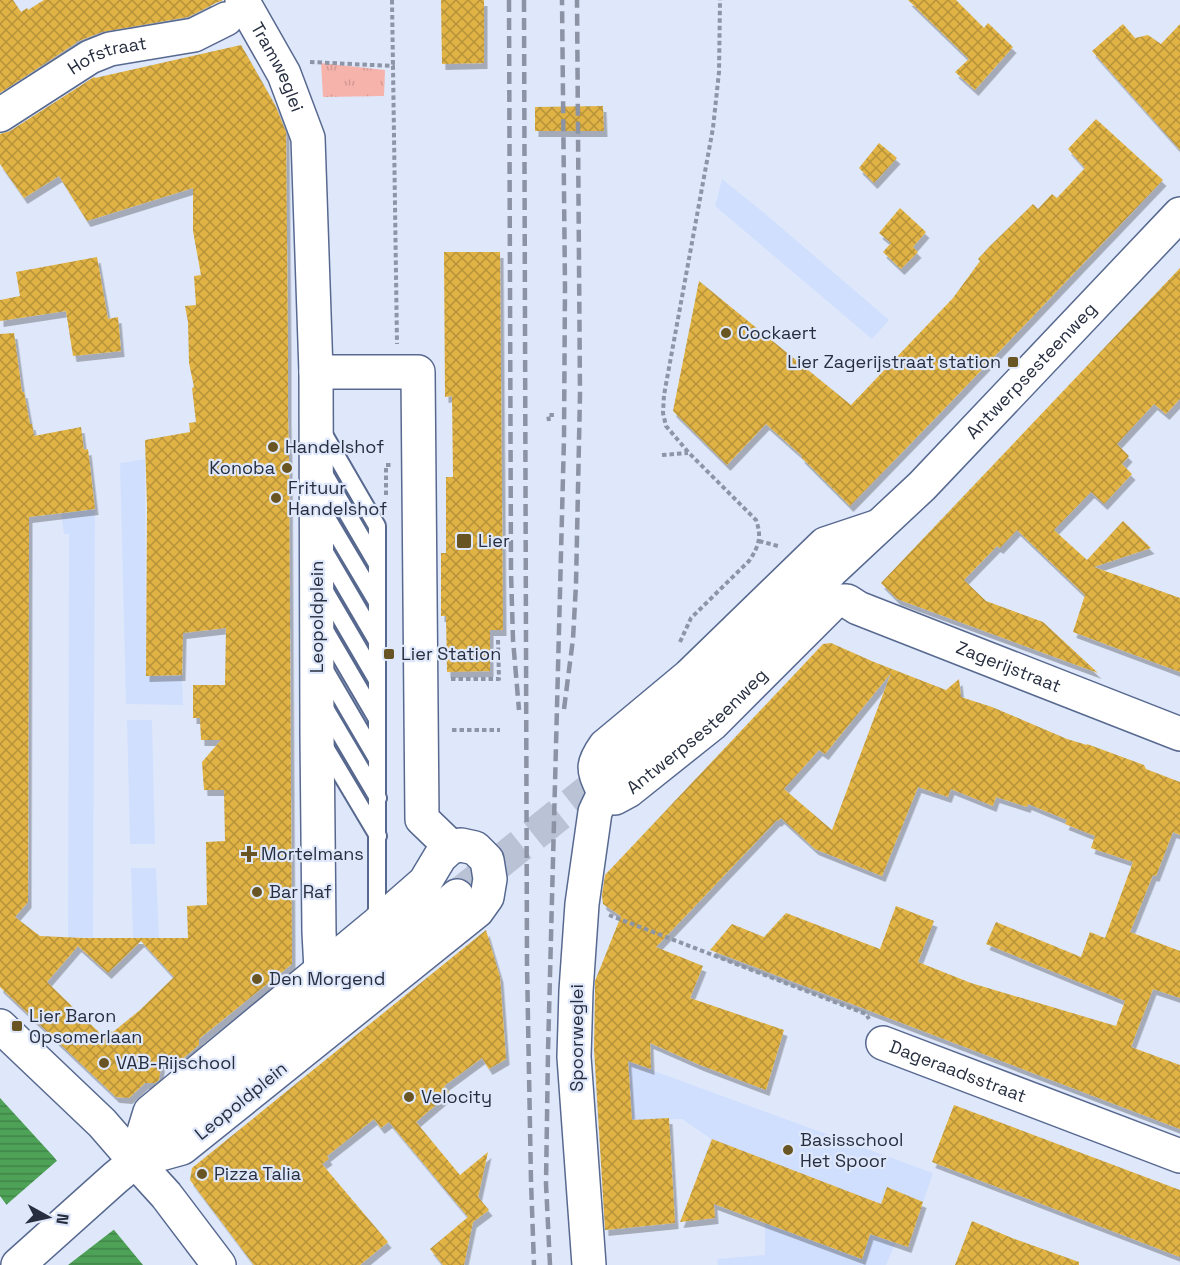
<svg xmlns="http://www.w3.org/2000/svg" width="1180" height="1265" font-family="'Space Grotesk',sans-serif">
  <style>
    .built { fill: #d1dffe }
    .grass { fill: url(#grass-tufts) }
    .water { fill: url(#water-rules) }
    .pier { fill: #dfe8fa }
    .building { fill: url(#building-cross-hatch); fill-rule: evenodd; filter: url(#shadow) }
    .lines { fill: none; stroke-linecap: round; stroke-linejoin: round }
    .secondary-tunnel { stroke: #bac3d5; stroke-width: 33; stroke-dasharray: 33 16; stroke-linecap: butt }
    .lane-casing { stroke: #586990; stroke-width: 20 }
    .street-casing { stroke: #586990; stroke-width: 36 }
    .secondary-casing { stroke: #586990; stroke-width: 36 }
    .path { stroke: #8d96a7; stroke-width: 4; stroke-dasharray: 4.5 3; stroke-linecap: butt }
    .lane { stroke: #fff; stroke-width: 16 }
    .street { stroke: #fff; stroke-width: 33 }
    .secondary { stroke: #fff; stroke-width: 33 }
    .rail { stroke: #8b93a5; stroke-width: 4.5; stroke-dasharray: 12 6; stroke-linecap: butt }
    .poi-dot { fill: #695423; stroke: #dfe8fa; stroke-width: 2 }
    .labels { text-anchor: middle; stroke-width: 4.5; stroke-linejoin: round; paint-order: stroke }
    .street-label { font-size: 18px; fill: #262e3f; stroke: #dfe8fa }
    .poi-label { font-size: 18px; fill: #262e3f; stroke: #dfe8fa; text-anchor: start }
  </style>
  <defs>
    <pattern id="grass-tufts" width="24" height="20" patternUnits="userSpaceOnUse" patternTransform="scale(1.5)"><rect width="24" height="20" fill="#f6b3ac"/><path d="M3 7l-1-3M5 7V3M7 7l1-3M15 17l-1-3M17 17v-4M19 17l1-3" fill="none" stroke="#d39a95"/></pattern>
    <pattern id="water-rules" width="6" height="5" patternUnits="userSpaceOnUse" patternTransform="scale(1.5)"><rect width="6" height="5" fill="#4ea257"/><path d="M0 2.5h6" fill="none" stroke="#418449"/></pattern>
    <pattern id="building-cross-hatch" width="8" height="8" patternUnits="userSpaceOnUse" patternTransform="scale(1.5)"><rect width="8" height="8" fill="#e1b345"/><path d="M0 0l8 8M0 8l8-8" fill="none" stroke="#b6923b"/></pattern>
    <filter id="shadow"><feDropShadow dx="3.5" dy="6" stdDeviation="0" flood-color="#0004"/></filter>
  </defs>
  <rect width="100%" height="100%" fill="#dfe8fa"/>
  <!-- built -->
  <path class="built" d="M722,179L763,212L889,320L872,339L715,206Z
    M145,459L146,676L182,675L183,705L126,704L120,463Z
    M95,509L93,938L68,937L69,534H64L61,514Z
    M127,720H152L155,844H130Z
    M131,868H156L159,938L133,939Z
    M594,1049L933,1173L908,1247L895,1244L886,1265H718L717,1259L765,1255V1217L715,1204V1218L697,1220L696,1199L705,1176L698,1174L711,1139L682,1119L598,1122Z"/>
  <!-- grass -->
  <path class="grass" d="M321,63L385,70L384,96L323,97Z"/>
  <!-- water -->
  <path class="water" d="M0,1098L53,1156L143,1265H51L0,1196Z"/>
  <!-- pier -->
  <path class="pier" d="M59,1159L116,1228L68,1265H48L5,1206Z"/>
  <!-- building -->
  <path class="building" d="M0,0H13L21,12L27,8L28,10L44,0H222V1L218,2L188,17L102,32L76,42V43L0,93Z
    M441,0H484V63L442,64Z
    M908,0H956L984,28L988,23L1013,47L975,90L955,72L969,59Z
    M1123,24L1135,38L1148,35L1161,44L1180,24V150L1092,51Z
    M241,45L275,105L286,132L288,355V418L289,460L292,964L199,1039V1045L176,1064L162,1062L159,1080L155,1083H145L129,1098L116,1097L0,987V334L14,333L22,392H24L30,424H32L34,436L81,427L84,450L88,449L95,509L29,517L28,902L15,917L40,936L84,938H188L187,906L207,905L206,842L225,841L224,790H204L202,762L221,740H201L200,718H193V685H225L226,628L183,633L182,675L146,676L147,506L145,440L190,432L189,423L196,422L192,388L194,387L189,363L188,322L185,306L196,305L194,276L201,275L193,231V188L87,221L59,176L24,198L0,164V134L10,131L94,77L95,78ZM141,941L174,977L140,1010L113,1032L111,1031L104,1037L47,982L78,946L108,973Z
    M603,106L604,131H535V107Z
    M1096,119L1163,180L950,403L850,506L801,457L802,456L766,424L727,465L673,411L699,281L851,405L953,298L980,261L978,259L990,246L1033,204L1038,209L1052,194L1057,198L1085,168L1068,149Z
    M879,143L897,158L874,183L859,168Z
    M900,208L926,232L913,247L918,252L901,269L883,252L891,243L879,233Z
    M444,252H500L503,630H490V671L447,672L446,616H441V553H446V477H453L452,396L445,397Z
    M97,257L108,319L118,317L121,351L73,356L66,311L0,321V300L20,296L16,272Z
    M1180,268V399L1166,414L1154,404L1117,444L1129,456L1122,464L1132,474L1104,504L1091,492L1054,530L1087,560L1123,521L1151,548L1094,567L1180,598V672L1073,632L1085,595L1017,530L1000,548L997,546L964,580L986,601L1043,622L1098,673L897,599L881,583Z
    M831,643L874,662L946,690L959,679L961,697L992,707L1067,739L1087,745V744L1144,765L1146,769L1180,782V835L1173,832L1156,876L1153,875L1130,932L1180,951V998L1153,989L1131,1047L1180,1065V1129L710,950L732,924L764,937L786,913L880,949L896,906L934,921L918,962L971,983L1116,1026L1125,1001L986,944L996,922L1081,957L1090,932L1105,938L1133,862L1091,848L1095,836L1065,824L1067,820L1028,804L1027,807L996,797L993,806L951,789L948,797L918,787L882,876L815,849L781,818L778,821L777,820L656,947L703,966L690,998L784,1030L766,1090L700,1065L650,1043L651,1069L628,1061L632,1120L669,1118L675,1223L605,1230L594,1049L595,992V981L621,916L603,904L602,895L605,875L823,644ZM891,673L832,830L784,789L819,750L825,754Z
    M486,930L500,977L506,1059L489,1069L482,1058L444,1086L450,1093L416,1122L460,1175L488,1152L478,1197L489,1210L473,1222L464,1265H443L430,1249L468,1217L389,1122L381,1128L374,1119L327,1156L329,1159L322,1164L388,1242L360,1265H254L190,1180L192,1168Z
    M954,1105L1180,1190V1257L932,1162Z
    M712,1139L881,1204L887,1187L923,1202L908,1247L870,1234L862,1259L714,1204L715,1218L680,1222Z
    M972,1221L1012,1238L1079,1262V1265H955Z"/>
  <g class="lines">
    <!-- secondary-tunnel -->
    <path class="secondary-tunnel" d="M457,896L616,769"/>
    <defs>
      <path id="lane" d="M322,431L377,526V924
        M322,470L377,564
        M321,508L377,602
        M322,547L377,641
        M322,586L377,680
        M322,625L377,719
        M322,665L377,759
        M322,703L378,798
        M322,742L378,836"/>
      <g id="street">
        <path id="s1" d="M0,115L90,57L110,49L194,35L226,19"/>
        <path id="s2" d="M879,526L825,544L689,676L605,746C590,767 594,770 604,793L615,798L628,791L712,724L835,601H847L858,608L1180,734"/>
        <path d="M461,845L475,848L487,860L490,879L487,897L477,911L182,1148L135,1161L150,1112L377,924L425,882L440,857L451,847Z"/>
        <path d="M321,970L319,932L317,734L316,372H418L422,819L451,847"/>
        <path d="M0,1026L102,1123L135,1161"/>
        <path id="s3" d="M883,1043L1180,1156"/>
        <path d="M589,1265L574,1057L576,991L582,904L595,812L604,793"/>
      </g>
      <g id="secondary">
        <path id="s4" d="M242,0L284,74L308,138L316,372"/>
        <path id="s5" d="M616,769L749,656L831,571L922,486L1180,214"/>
        <path d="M135,1161L166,1195L219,1265"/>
        <path d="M18,1265L115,1178L457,896"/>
      </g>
    </defs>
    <!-- lane casing -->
    <use href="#lane" class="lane-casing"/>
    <!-- street casing -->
    <use href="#street" class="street-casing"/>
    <!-- secondary casing -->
    <use href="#secondary" class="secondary-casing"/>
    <!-- path -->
    <path class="path" d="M392,0L393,66
      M310,62L393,66L397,344
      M549,421L548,415H556
      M662,455L688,453
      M386,495V465H391
      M759,541L778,546
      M680,642L691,618L749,561C759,546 762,537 756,520L689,453L666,426L663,413L664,395L713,128L719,72L720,0
      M451,679H499L498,640
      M452,730H500
      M609,915L866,1014L869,1019"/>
    <!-- lane -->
    <use href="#lane" class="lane"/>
    <!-- street -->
    <use href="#street" class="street"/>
    <!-- secondary -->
    <use href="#secondary" class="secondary"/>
    <!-- rail -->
    <path class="rail" d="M509,0L511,572L513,640L519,710
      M524,0L527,966L531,1181L534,1265
      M564,709L573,639L576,584L580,394L577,0
      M550,1265L546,1184L548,1052L564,438L565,287L562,0"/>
  </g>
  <!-- markers -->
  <g class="poi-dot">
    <circle cx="726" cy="333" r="6"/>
    <rect x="1007" y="356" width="12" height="12" rx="3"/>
    <circle cx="273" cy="447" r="6"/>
    <circle cx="287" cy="468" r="6"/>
    <circle cx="276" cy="498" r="6"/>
    <rect x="456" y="533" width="16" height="16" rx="3"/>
    <rect x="383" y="648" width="12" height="12" rx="3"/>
    <path d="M246 845h6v6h6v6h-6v6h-6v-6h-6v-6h6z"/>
    <circle cx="257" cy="892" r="6"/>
    <circle cx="257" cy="979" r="6"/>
    <rect x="11" y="1020" width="12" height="12" rx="3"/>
    <circle cx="104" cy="1063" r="6"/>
    <circle cx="409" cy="1097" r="6"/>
    <circle cx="788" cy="1150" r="6"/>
    <circle cx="202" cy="1174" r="6"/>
  </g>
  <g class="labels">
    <!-- street labels -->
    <g class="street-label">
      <text dy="6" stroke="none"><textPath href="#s1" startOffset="124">Hofstraat</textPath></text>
      <text dy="6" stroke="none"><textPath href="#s4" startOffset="76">Tramweglei</textPath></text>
      <text dy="6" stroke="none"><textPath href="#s5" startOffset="576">Antwerpsesteenweg</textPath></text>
      <text transform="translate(317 617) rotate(-90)" y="6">Leopoldplein</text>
      <text dy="6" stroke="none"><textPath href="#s2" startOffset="902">Zagerijstraat</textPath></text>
      <text dy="6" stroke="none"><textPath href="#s2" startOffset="525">Antwerpsesteenweg</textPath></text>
      <text transform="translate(577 1038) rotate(-90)" y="6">Spoorweglei</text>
      <text dy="6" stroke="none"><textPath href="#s3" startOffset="80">Dageraadsstraat</textPath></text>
      <text transform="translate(241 1101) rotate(-39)" y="6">Leopoldplein</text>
    </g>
    <!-- poi labels -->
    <g class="poi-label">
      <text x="738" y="339">Cockaert</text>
      <text x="1001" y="368" text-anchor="end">Lier Zagerijstraat station</text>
      <text x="285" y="453">Handelshof</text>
      <text x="275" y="474" text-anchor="end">Konoba</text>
      <text x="288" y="494">Frituur<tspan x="288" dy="21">Handelshof</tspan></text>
      <text x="478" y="547">Lier</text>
      <text x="401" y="660">Lier Station</text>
      <text x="261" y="860">Mortelmans</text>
      <text x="269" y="898">Bar Raf</text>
      <text x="269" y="985">Den Morgend</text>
      <text x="29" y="1022">Lier Baron<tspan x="29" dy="21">Opsomerlaan</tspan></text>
      <text x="116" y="1069">VAB-Rijschool</text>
      <text x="421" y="1103">Velocity</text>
      <text x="800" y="1146">Basisschool<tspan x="800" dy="21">Het Spoor</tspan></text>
      <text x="214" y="1180">Pizza Talia</text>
    </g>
  </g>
  <!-- north arrow -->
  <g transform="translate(48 1217) rotate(98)" stroke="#dfe8fa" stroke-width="4.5" paint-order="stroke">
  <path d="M0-4.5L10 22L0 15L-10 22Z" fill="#262e3f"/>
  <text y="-9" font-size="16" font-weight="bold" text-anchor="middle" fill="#262e3f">N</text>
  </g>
</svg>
